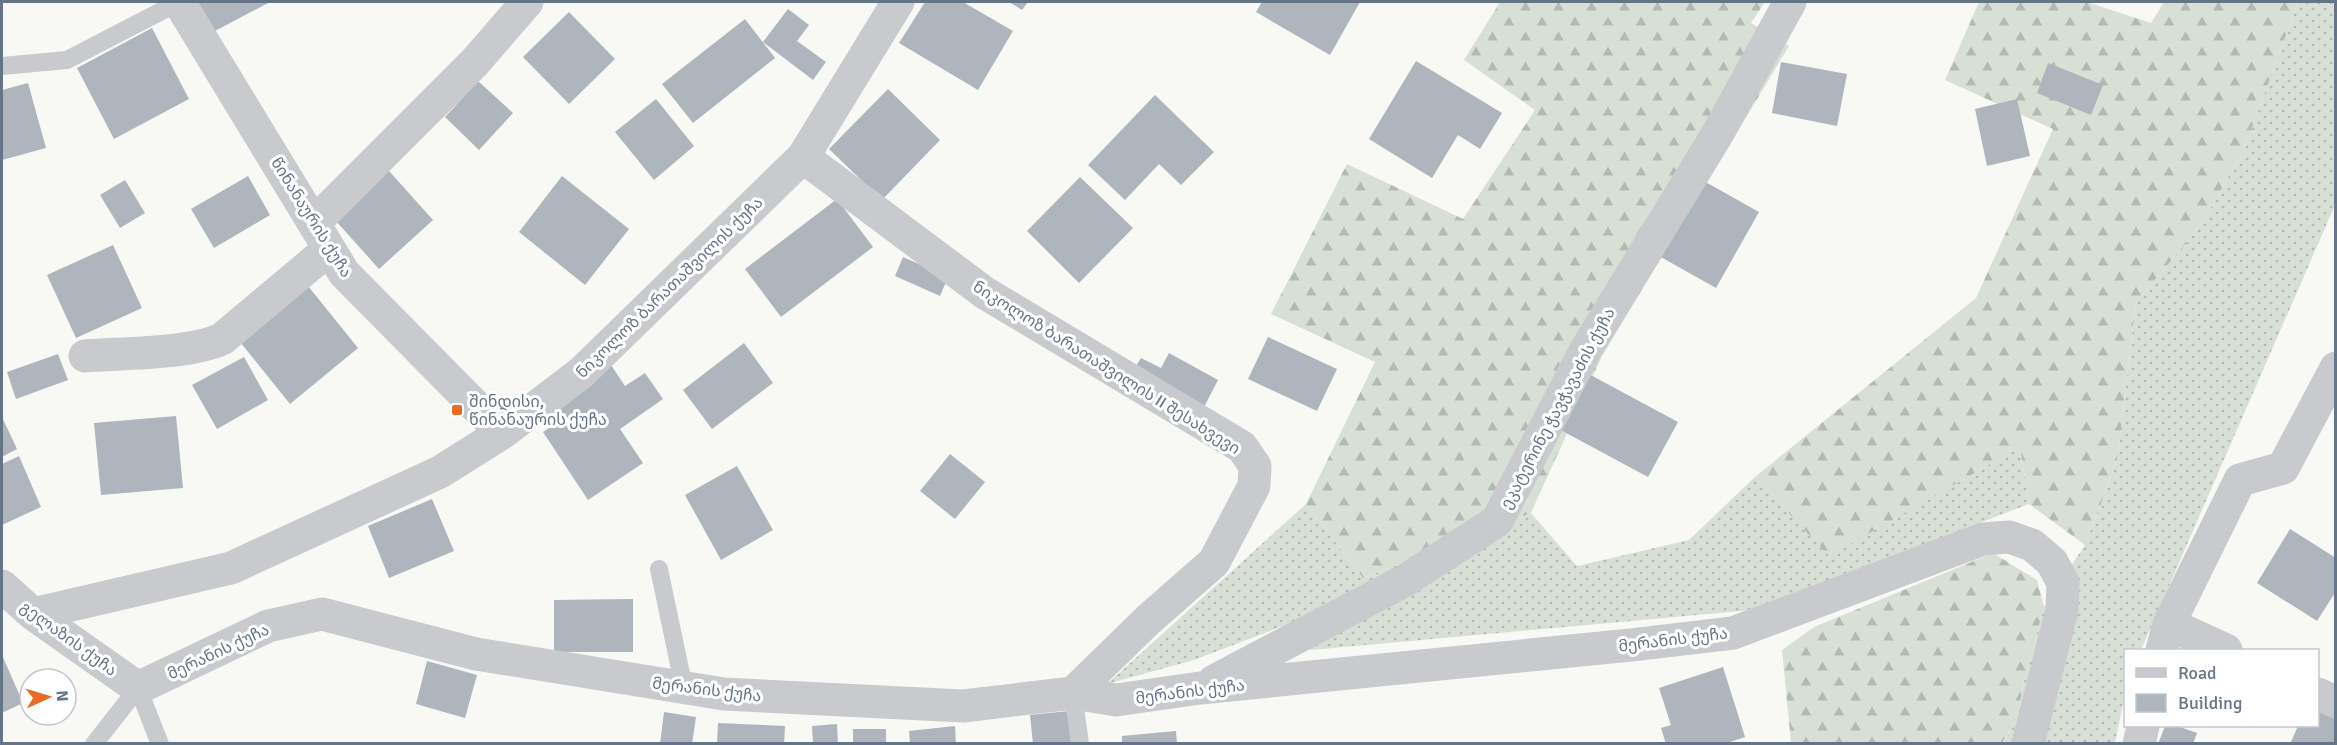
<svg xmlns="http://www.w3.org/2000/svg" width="2337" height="745" font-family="Signika,'Noto Sans Georgian',sans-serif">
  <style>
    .grass { fill: url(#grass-dots) }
    .forest { fill: url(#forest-firs) }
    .building { fill: #aeb5bc }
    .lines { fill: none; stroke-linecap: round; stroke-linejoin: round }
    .lane { stroke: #c8cace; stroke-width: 18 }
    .street { stroke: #c8cace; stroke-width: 33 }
    .poi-dot { fill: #e96a24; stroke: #fff; stroke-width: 2 }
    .labels { text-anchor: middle; stroke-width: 6; stroke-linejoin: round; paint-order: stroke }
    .street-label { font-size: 16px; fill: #667487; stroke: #fff }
    .poi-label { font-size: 16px; fill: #667487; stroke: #fff; text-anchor: start }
  </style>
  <defs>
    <pattern id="grass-dots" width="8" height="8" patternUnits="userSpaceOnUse" patternTransform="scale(1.5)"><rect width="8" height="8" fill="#d8e0d6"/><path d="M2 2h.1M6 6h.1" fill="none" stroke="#b3bab3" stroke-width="1.8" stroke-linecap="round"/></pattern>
    <pattern id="forest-firs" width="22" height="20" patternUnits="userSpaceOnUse" patternTransform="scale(1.5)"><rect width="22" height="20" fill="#d8e0d6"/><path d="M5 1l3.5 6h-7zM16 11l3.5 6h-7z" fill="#b3bab3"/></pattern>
  </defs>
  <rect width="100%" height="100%" fill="#f8f8f5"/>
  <!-- grass -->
  <path class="grass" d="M2298,2H2335V205L2141,650H2126L2125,694L2115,743L2002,744L2017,719L2023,685L2044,607L2085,545L2117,461L2136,302L2198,229L2243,152Z
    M2020,447L2029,504L1752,610L1311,650L1291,623L1194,660L1107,684L1306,504L1363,578L1531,513L1577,566L1689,540L1755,477L1829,555Z"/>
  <!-- forest -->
  <path class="forest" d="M1500,2H1765L1751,23L1789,46L1602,356L1531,513L1363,578L1306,504L1375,362L1271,314L1347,164L1463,219L1535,110L1464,60Z
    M1979,2H2087L2151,23L2164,2H2298L2243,152L2198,229L2136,302L2117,461L2085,545L2029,504L2020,447L1829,556L1755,477L1976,298L2053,129L1945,80Z
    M1993,553L2037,580L2044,607L2023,685L2017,719L2002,743H1791L1782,650L1814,627Z"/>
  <!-- building -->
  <path class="building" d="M196,2H270L213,32Z
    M925,2H963L1013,31L978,90L899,43Z
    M1009,2H1028L1022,10Z
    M1262,2H1360L1330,55L1256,12Z
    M788,9L809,25L797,41L826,62L813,80L763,42Z
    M569,12L615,59L569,104L523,57Z
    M745,19L775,58L693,123L662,84Z
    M152,28L189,99L114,139L77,68Z
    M1416,61L1502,113L1480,149L1458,135L1432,178L1369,139Z
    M1781,62L1847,74L1837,126L1772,113Z
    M2048,63L2103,85L2091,115L2037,93Z
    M478,81L513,113L479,150L445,117Z
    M28,83L46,148L2,160V90Z
    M888,89L940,140L882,200L829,149Z
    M1155,95L1214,152L1181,185L1159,164L1125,200L1088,165Z
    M656,99L694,146L654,180L615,132Z
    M2017,99L2030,156L1987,166L1975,109Z
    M381,162L433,220L379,269L327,211Z
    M248,176L270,215L214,248L191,209Z
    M562,176L629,229L585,285L519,232Z
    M1080,177L1133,228L1079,283L1027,231Z
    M125,180L145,213L120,228L100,195Z
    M1702,180L1759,212L1716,288L1659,256Z
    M837,199L873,247L781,317L745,269Z
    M113,245L142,308L76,338L47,275Z
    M903,257L948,277L940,296L895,276Z
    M304,281L358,348L290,404L236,337Z
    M1268,337L1337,369L1317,411L1248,379Z
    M744,343L773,383L712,429L683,390Z
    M1169,353L1218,380L1204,407L1135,368L1141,358L1161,368Z
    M58,354L68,380L16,399L7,372Z
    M244,357L268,400L217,429L192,385Z
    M611,365L625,386L645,373L663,399L620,429L643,463L588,500L543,432L564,418L554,403Z
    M1585,372L1678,422L1648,477L1555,427Z
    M176,416L183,488L101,495L94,423Z
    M2,417L17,449L2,457Z
    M950,454L985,482L955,519L920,491Z
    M19,456L41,507L2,525V464Z
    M737,466L773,530L721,560L685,495Z
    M432,499L454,551L389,578L368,526Z
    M2290,529L2336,558V591L2317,621L2257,583Z
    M633,599V652H554V600Z
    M2,655L23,703L2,713Z
    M427,661L477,675L465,718L416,704Z
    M1723,667L1745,737L1724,744H1666L1661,728L1671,725L1659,688Z
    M1068,711L1071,744H1033L1030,715Z
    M2318,711L2336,719V744H2290L2298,726H2318Z
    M664,712L696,717L692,744H660Z
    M718,723L785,726L784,744H717Z
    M837,724L838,744H813L812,726Z
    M955,726L956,744H910L909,731Z
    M2165,726H2177L2197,733L2193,744H2158Z
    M853,729H886V744H853Z
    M1176,731L1177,744H1122V736Z"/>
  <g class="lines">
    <!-- lane -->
    <path class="lane" d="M2,66L67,60L179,2
      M659,569L684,688
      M138,688L160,744
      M1073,693L1080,744
      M94,744L138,688"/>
    <!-- street -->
    <path class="street" d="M179,2L344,273L502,433
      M803,157L985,293L1242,447L1255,466L1254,486L1214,562L1148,620L1073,693
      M314,223L475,62L527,2
      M85,356C123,353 189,354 222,339L329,249
      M2,586L33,614L138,688L268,626L322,614L476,654L724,694L963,706L1073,693L1116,700L1200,688L1631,645L1733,633L1983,539L2009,537L2032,545L2052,562L2063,583L2062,610L2028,744
      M33,614L231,568L440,472L502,433L581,373L803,157L898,2
      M2169,624L2226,650
      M2162,650L2169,624L2240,480L2283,468L2336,368
      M1214,681L1406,580L1497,521L1585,351L1718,133L1790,2
      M2318,694L2336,702
      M2139,744L2143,726"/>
  </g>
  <!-- markers -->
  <rect class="poi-dot" x="451" y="404" width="12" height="12" rx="3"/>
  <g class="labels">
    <!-- street labels -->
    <g class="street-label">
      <text transform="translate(312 217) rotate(58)" y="6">წინანაურის ქუჩა</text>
      <text transform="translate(669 287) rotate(-44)" y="6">ნიკოლოზ ბარათაშვილის ქუჩა</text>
      <text transform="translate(1107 367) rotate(32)" y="6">ნიკოლოზ ბარათაშვილის II შესახვევი</text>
      <text transform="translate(1557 408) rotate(-62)" y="6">ეკატერინე ჭავჭავაძის ქუჩა</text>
      <text transform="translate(69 638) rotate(36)" y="6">გელაზის ქუჩა</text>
      <text transform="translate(1673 639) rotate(-7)" y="6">მერანის ქუჩა</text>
      <text transform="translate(218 651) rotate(-25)" y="6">მერანის ქუჩა</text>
      <text transform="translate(707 689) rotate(7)" y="6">მერანის ქუჩა</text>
      <text transform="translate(1190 691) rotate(-7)" y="6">მერანის ქუჩა</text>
    </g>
    <!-- poi labels -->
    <g class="poi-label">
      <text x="469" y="407">შინდისი,<tspan x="469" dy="18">წინანაურის ქუჩა</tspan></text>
    </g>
  </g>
  <!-- border -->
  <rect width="2337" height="745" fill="none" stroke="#667487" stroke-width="6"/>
  <!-- legend -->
  <rect x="2124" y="649" width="195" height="78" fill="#ffffff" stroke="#c2c7cf" stroke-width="1.5"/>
  <rect x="2136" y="668" width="30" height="9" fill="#c8cace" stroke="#c2c7cf" stroke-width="1.5"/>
  <text x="2178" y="679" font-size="18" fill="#667487">Road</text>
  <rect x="2136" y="694" width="30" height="18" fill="#aeb5bc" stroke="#c2c7cf" stroke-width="1.5"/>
  <text x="2178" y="709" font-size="18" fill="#667487">Building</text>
  <!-- north arrow -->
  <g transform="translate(48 697) rotate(86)"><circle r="28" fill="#ffffff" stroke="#c2c7cf" stroke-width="1.5"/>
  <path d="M0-4.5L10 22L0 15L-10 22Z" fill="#e96a24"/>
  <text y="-9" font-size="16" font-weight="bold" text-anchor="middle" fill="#667487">N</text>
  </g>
</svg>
